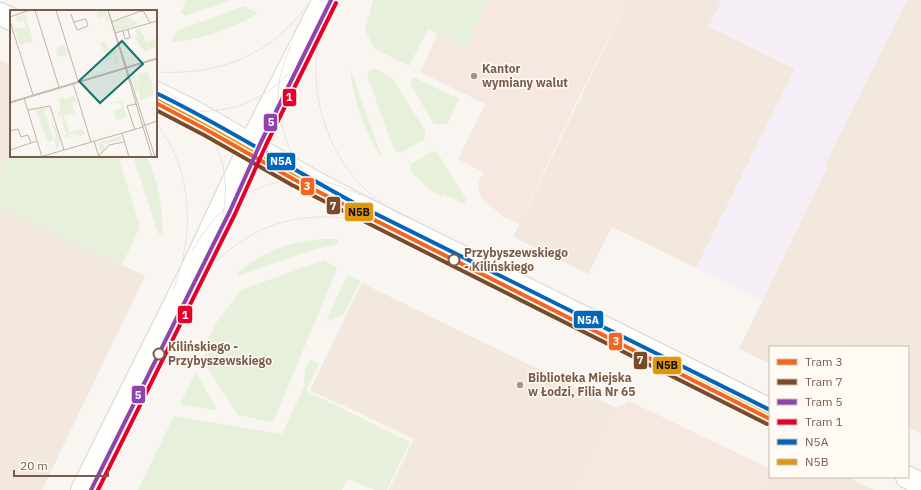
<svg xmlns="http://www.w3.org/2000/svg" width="921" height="490" font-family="'IBM Plex Sans',sans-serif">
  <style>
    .residential { fill: #f2e8de }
    .commercial { fill: #f6e8e1 }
    .education { fill: #f6eef6 }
    .green { fill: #e7f0db }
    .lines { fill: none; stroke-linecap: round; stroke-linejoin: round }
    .secondary-casing { stroke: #d9d2cb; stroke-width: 24 }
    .secondary { stroke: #fefefd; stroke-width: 22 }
    .tram { stroke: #e6e3e7; stroke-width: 1 }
    .bus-1-casing { stroke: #fffaf3; stroke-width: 7 }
    .bus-2-casing { stroke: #fffaf3; stroke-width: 7 }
    .bus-1 { stroke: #0065bd; stroke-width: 4 }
    .bus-2 { stroke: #de970f; stroke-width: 4 }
    .tram-1-casing { stroke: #fffaf3; stroke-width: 7 }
    .tram-2-casing { stroke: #fffaf3; stroke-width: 7 }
    .tram-3-casing { stroke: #fffaf3; stroke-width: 7 }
    .tram-4-casing { stroke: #fffaf3; stroke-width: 7 }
    .tram-1 { stroke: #f26522; stroke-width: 4 }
    .tram-2 { stroke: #7a4b2a; stroke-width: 4 }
    .tram-3 { stroke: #8e44ad; stroke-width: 4 }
    .tram-4 { stroke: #e4002b; stroke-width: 4 }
    .poi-dot { fill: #a69286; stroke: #fffaf3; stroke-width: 1.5 }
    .stop-dot { fill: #fffaf3; stroke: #7a5c4d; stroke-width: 2 }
    .labels { text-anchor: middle; stroke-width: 3; stroke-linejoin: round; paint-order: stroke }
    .poi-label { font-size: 12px; font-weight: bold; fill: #7a5c4d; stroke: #fffaf3; text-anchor: start }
    .stop-label { font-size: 12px; font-weight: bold; fill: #7a5c4d; stroke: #fffaf3; text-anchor: start }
    .inset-road { fill: none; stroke: #c2b3aa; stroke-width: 1 }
    .view { fill: #0f766e; fill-opacity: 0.15; stroke: #0f766e; stroke-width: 2 }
    .inset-edge { fill: none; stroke: #7a5c4d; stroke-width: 2 }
    .line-badge { stroke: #fffaf3; stroke-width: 1.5 }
    .badge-label { font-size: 11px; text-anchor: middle; font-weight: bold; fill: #fff }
    .pale-badge-label { font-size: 11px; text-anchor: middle; font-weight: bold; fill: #111 }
  </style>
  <rect width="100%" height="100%" fill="#f9f5f0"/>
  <!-- residential -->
  <path class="residential" d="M628,0H722L709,26L795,69L696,268L612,227L588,274L513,237Z
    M907,0H921V434L908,428V347H770V364L739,349L827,167L825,165L826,163Z
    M0,60L11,65V150L0,173Z
    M0,206L145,276L42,490H0Z
    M362,283L617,408L577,490H389L414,439L310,390Z
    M770,474V477H847L874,490H763Z"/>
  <!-- commercial -->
  <path class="commercial" d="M454,0H628L578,99L519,224L504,217L481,198L478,185L483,172L458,159L485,104L420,72Z
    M629,401L770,469V474L763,490H577L617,408Z"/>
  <!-- education -->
  <path class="education" d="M722,0H907L826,163L825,165L828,167L762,301L696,268L795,69L709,26Z"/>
  <!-- green -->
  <path class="green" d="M186,0H231L185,16L181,12Z
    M373,0H489L466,48L428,29L409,66L374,48L365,30Z
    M244,6L258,13C231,30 203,39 171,42L176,31Z
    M350,68L381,154L380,156C363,126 354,103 350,68Z
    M374,68L393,79L426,132L424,139L401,153L394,150L367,75Z
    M413,77L459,99L447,124H434L410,84Z
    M11,150V156H118L140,227L122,265L0,207V173Z
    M432,151L437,152L466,199L464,204L444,194L442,197L427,187L410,171L411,164Z
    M133,156H146C160,185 162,205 163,237L158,233Z
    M323,239H339L337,244L309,251L240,275L237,273C262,252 290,241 323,239Z
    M324,260L336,267L337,269L273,422L238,415L202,360L208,348L206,342L218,320L241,290Z
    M347,275L361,281L343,315L326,322Z
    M310,360L319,364L306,391L410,442L387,490H374L348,479L342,490H138L174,416L282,434L304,387L305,370Z
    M196,372L215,406L216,409L213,410L180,404Z"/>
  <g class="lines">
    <defs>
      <path id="secondary" d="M0,14L11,19
        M156,93L193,111L311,180L356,204L770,410
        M907,477L921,484
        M82,490L193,267L254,137L324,0"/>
    </defs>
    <!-- secondary casing -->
    <use href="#secondary" class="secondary-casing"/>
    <!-- secondary -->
    <use href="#secondary" class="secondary"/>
    <!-- tram -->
    <path class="tram" d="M331,0C326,15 320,29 318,44C309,101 330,161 375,198C384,205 394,211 403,217
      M291,45C286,57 281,70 279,83C275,124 290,164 322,190C332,198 343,204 353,210
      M156,72C221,76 274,54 311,0
      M162,88C223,127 241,181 212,249
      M156,102C199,120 251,112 284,78C296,67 303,54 311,41
      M156,123C194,173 195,233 173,290
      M192,251C200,238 208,225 219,214C246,187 289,173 326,182C338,185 349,190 361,195
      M186,302C195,287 205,272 219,259C269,211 336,207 398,232"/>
    <defs>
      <path id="bus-1" d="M156,93C225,126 289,168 356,204L770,410"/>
      <path id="bus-2" d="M156,100C224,133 287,174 353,209L767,415"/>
    </defs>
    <!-- bus-1 casing -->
    <use href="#bus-1" class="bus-1-casing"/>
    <!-- bus-2 casing -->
    <use href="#bus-2" class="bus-2-casing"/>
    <!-- bus-1 -->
    <use href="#bus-1" class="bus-1"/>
    <!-- bus-2 -->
    <use href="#bus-2" class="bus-2"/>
    <defs>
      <path id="tram-1" d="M156,103L207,130L295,180L770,419"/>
      <path id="tram-2" d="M156,110L204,135L292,185L767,424"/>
      <path id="tram-3" d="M91,490L230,211L261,142L331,0"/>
      <path id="tram-4" d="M98,490L235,214L266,145L336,3"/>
    </defs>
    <!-- tram-1 casing -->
    <use href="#tram-1" class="tram-1-casing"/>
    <!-- tram-2 casing -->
    <use href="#tram-2" class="tram-2-casing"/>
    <!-- tram-3 casing -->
    <use href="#tram-3" class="tram-3-casing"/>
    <!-- tram-4 casing -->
    <use href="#tram-4" class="tram-4-casing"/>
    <!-- tram-1 -->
    <use href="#tram-1" class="tram-1"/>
    <!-- tram-2 -->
    <use href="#tram-2" class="tram-2"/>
    <!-- tram-3 -->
    <use href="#tram-3" class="tram-3"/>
    <!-- tram-4 -->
    <use href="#tram-4" class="tram-4"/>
  </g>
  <!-- markers -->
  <g class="poi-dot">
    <circle cx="474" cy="76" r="4"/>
    <circle cx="520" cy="385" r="4"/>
  </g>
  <g class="stop-dot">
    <circle cx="454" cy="260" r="5.5"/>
    <circle cx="159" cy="354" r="5.5"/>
  </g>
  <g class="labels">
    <!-- poi labels -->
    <g class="poi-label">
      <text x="482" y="73">Kantor<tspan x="482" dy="14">wymiany walut</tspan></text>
      <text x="528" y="382">Biblioteka Miejska<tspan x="528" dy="14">w Łodzi, Filia Nr 65</tspan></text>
    </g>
    <!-- stop labels -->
    <g class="stop-label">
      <text x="464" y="257">Przybyszewskiego<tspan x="464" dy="14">- Kilińskiego</tspan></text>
      <text x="168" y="351">Kilińskiego -<tspan x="168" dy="14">Przybyszewskiego</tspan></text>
    </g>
  </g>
  <!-- overview -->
  <g transform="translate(10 10)">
    <rect width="147" height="147" fill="#f9f5f0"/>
    <path d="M96,0L99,10L96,11L94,6L87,9V2ZM15,4L23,32L10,35L2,9L6,19L15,18L14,10L8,12L6,7ZM119,7L129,14L106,22L104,15L114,11L105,14L103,12ZM130,18L136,32L147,28L145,37L135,41L130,36L125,27L130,25H127L125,20ZM95,31L98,39L105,37L107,42L101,46L103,50L104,45L109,47L107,56L102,49L95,51L96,46L90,33ZM46.5 41a5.5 5.5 0 1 1 11 0a5.5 5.5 0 1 1-11 0ZM138,61L144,81L142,86L130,90L127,65ZM125,65L128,75L126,84L121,67ZM64,85L66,92L62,93L65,103L54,106L59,122L71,119L76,124L68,127L66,123L59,125V128L54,127L56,124L51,106L48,107L47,103L51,101L49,88L54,87L55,90ZM109,91L112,92L117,107L106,110L104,101L112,98L110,93H102ZM40,97L34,101L44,130L38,132L26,101H20ZM38,100L50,130L47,140L44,128L46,127ZM111,126V130L94,134L95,139L91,144L88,133Z" fill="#e7f0db"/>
    <path class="inset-road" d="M25,0L49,77M46,0L68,71M98,0L142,147M98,0L145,147M61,4L63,10L67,20L78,16L76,9L64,12M0,7L20,0M0,11L23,85M101,12L131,1L134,2L140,13M113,21L115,29L120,28L118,20M105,23L147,11M63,73L81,132M14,88L32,147M0,92L147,48M0,93L147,49M18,100L40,96L54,140M133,116L147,111M125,120L117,96L126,94M0,121L8,119L11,127L18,125L21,133M112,123L119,147M84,131L89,147M0,140L27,131M30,147L133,117M88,147L99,135L114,132"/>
    <path class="view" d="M112,31L133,54L90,93L69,71Z"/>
    <rect width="147" height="147" class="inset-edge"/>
  </g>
  <g class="line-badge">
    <rect x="282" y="88" width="15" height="19" rx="4" fill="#e4002b"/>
    <rect x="263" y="113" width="15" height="19" rx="4" fill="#8e44ad"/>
    <rect x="266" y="152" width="30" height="19" rx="4" fill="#0065bd"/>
    <rect x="300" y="177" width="15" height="19" rx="4" fill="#f26522"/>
    <rect x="326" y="196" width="15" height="19" rx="4" fill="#7a4b2a"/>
    <rect x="344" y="202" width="30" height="20" rx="4" fill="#de970f"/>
    <rect x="177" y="305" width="16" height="19" rx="4" fill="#e4002b"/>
    <rect x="573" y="310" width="31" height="19" rx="4" fill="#0065bd"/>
    <rect x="608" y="332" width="15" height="19" rx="4" fill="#f26522"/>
    <rect x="633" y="351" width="15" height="19" rx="4" fill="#7a4b2a"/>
    <rect x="652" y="356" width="30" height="19" rx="4" fill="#de970f"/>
    <rect x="131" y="385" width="15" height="19" rx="4" fill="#8e44ad"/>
  </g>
  <g class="badge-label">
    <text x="289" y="101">1</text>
    <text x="271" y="126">5</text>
    <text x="281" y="165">N5A</text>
    <text x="307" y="190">3</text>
    <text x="333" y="210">7</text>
    <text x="185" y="319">1</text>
    <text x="588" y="324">N5A</text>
    <text x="616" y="345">3</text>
    <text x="640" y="364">7</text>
    <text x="138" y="399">5</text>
  </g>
  <g class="pale-badge-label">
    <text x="359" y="216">N5B</text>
    <text x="667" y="369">N5B</text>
  </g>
  <!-- legend -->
  <rect x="769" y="346" width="140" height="132" fill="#fffaf3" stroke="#cabbb1"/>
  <rect x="777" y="359" width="20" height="6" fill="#f26522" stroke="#cabbb1"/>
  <text x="805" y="366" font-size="12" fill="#7a5c4d">Tram 3</text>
  <rect x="777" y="379" width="20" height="6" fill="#7a4b2a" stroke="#cabbb1"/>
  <text x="805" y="386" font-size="12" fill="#7a5c4d">Tram 7</text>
  <rect x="777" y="399" width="20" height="6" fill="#8e44ad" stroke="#cabbb1"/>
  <text x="805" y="406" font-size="12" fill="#7a5c4d">Tram 5</text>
  <rect x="777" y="419" width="20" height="6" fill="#e4002b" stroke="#cabbb1"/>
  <text x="805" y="426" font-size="12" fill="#7a5c4d">Tram 1</text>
  <rect x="777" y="439" width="20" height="6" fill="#0065bd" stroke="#cabbb1"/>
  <text x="805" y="446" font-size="12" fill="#7a5c4d">N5A</text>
  <rect x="777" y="459" width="20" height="6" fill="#de970f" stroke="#cabbb1"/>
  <text x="805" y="466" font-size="12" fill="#7a5c4d">N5B</text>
  <!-- scale -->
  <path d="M14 470v6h94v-6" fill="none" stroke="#7a5c4d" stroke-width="2"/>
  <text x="20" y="470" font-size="12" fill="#7a5c4d" stroke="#fffaf3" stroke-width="3" paint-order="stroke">20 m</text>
</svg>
